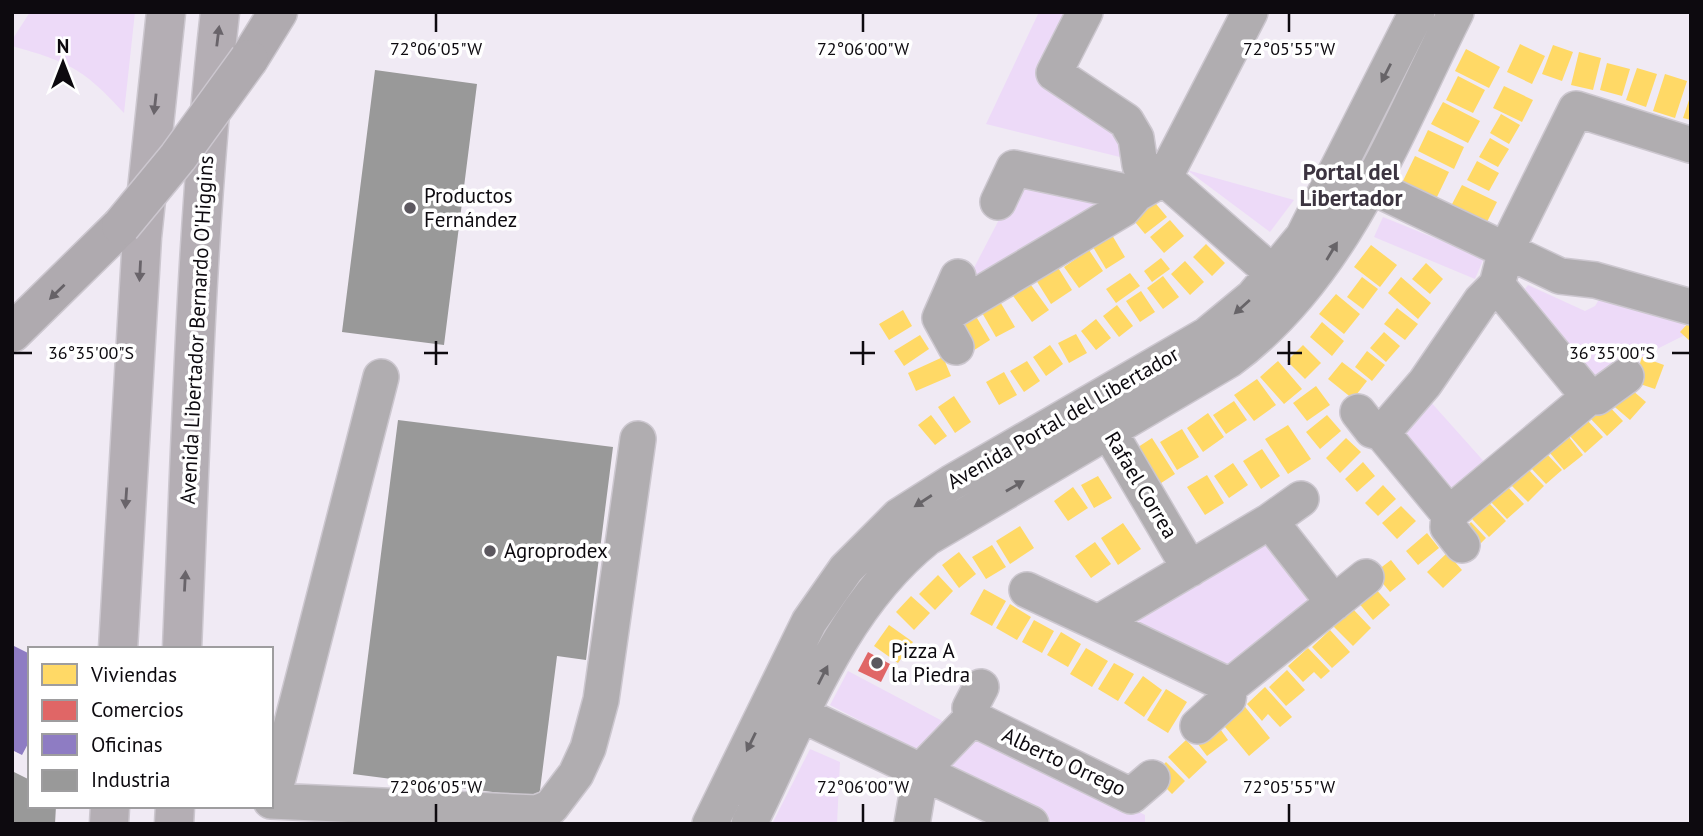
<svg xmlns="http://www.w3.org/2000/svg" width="1703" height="836" font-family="'PT Sans',sans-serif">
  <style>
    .green { fill: #eddaf8 }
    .homes { fill: #ffd966 }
    .shops { fill: #e06666 }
    .offices { fill: #8e7cc3 }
    .industry { fill: #999 }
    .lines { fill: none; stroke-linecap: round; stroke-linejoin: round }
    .minor-casing { stroke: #ccc7cf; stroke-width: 38 }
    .major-casing { stroke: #ccc7cf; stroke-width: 41 }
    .highway-casing { stroke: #ccc7cf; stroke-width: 41 }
    .minor { stroke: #b0adb0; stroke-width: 35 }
    .major { stroke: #b4aeb4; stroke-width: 38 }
    .highway { stroke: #afaaaf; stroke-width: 38 }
    .highway-bridge-casing { stroke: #ccc7cf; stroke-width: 41; stroke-linecap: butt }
    .highway-bridge { stroke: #afaaaf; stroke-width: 38 }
    .oneway { fill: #69646a }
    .oneway2 { fill: #676468 }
    .oneway3 { fill: #666267 }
    .ticks { fill: none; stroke: #0d0a0f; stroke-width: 2.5 }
    .poi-dot { fill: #5c585f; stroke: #fff; stroke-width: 2.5 }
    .labels { text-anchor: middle; stroke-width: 7; stroke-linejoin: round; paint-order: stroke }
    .poi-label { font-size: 21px; fill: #0d0a0f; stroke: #fff; text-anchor: start }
    .street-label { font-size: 21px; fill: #0d0a0f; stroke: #fff }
    .neighbourhood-label { font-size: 23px; font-weight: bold; fill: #3c3440; stroke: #fff }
    .ticks-label { font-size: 18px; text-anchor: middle; fill: #0d0a0f; stroke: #fff; stroke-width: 7; stroke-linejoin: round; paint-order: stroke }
  </style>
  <rect width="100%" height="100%" fill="#f0eaf4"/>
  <!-- green -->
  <path class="green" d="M30,12H135L124,113C84,69 69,62 12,46V40Z
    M1039,12H1071L1040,76L1114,126L1124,158L986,124Z
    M1187,170L1294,200L1270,232Z
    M1019,181L1118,197L962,291Z
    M1383,217L1484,258L1475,279L1374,237Z
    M1528,285L1585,311L1595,306L1603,293L1679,315L1689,333L1643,356L1596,389L1521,294Z
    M1429,400L1488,466L1452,498L1397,432Z
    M1266,534L1321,602L1229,675L1124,623Z
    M848,671L950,725L918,751L830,705Z
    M978,731L1145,815V822L1150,824H1048L942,768Z
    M810,749L840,762L837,824H772Z"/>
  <!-- homes -->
  <path class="homes" d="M1520,44L1545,56L1532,84L1507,72Z
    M1553,45L1573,52L1562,81L1542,74Z
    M1466,49L1500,67L1489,88L1455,71Z
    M1579,52L1601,58L1593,90L1571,85Z
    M1607,63L1630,69L1622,96L1600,90Z
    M1637,68L1657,74L1646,107L1626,100Z
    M1665,74L1687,81L1675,118L1653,111Z
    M1458,76L1485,90L1473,113L1446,100Z
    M1504,86L1533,100L1522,122L1493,108Z
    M1691,94V120L1683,118Z
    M1443,102L1480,121L1468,143L1431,124Z
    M1501,114L1520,125L1509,144L1490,133Z
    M1428,130L1464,147L1454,169L1418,151Z
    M1490,138L1509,149L1498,167L1479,157Z
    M1415,156L1449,172L1436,199L1402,183Z
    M1477,161L1499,173L1489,191L1467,180Z
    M1462,185L1497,202L1486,224L1451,206Z
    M1152,199L1167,217L1145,234L1130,216Z
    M1170,220L1184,236L1164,253L1150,237Z
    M1112,235L1125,257L1106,269L1093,247Z
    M1206,244L1225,263L1212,276L1193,257Z
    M1371,245L1397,265L1380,287L1354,267Z
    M1089,250L1103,271L1079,288L1064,267Z
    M1161,258L1170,269L1152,282L1144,271Z
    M1185,261L1204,282L1190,295L1171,274Z
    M1426,263L1443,279L1430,294L1412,279Z
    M1057,266L1072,290L1051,304L1036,280Z
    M1130,273L1140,286L1116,303L1106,289Z
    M1163,276L1179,297L1163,309L1147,288Z
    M1362,277L1378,289L1363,309L1347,297Z
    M1401,277L1431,303L1418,319L1388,293Z
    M1028,281L1049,310L1032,322L1011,293Z
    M1141,291L1155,312L1140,322L1126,301Z
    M1336,294L1360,314L1344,334L1319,314Z
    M999,300L1015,327L996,337L981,311Z
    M1117,305L1133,326L1119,337L1103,316Z
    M1397,308L1418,324L1405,340L1384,324Z
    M903,310L912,326L889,340L879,324Z
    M974,313L990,340L968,354L951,327Z
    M1096,319L1111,338L1096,350L1081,331Z
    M1691,320V342L1680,332Z
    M1322,322L1344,341L1332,356L1310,337Z
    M1384,332L1400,346L1386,362L1370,348Z
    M1076,334L1087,353L1069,363L1058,343Z
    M920,335L929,349L904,366L894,351Z
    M1050,345L1063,364L1046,376L1033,357Z
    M1303,345L1321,363L1305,379L1287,361Z
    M1367,351L1385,365L1372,381L1355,367Z
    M943,357L951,376L916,391L908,373Z
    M1642,357L1664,365L1655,389L1634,382Z
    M1027,361L1040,381L1024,392L1010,371Z
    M1278,361L1302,389L1284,404L1260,377Z
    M1342,362L1367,381L1353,399L1328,379Z
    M1004,372L1017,395L999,405L986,382Z
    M1257,379L1276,405L1254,421L1234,395Z
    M1625,384L1646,402L1630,420L1609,402Z
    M1316,386L1330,405L1307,421L1293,403Z
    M954,396L971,422L955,433L938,407Z
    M1234,401L1247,420L1226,434L1213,415Z
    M1606,403L1623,421L1607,436L1590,418Z
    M1208,413L1224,437L1203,452L1187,428Z
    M931,415L947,436L935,445L918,425Z
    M1327,415L1341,431L1320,449L1306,432Z
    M1587,420L1603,437L1585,453L1569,435Z
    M1288,425L1311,459L1288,474L1265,439Z
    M1182,429L1199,457L1177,470L1160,442Z
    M1569,437L1583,455L1564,470L1550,453Z
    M1152,438L1175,474L1155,487L1132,451Z
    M1346,438L1361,452L1340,473L1326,458Z
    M1262,449L1280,476L1261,489L1243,461Z
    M1546,453L1562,470L1546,484L1530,467Z
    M1363,462L1375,476L1357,492L1345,479Z
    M1233,463L1248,485L1229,498L1214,476Z
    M1528,469L1544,486L1528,502L1511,485Z
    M1207,475L1224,503L1205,515L1187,487Z
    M1098,476L1112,498L1094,508L1081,485Z
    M1383,485L1396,499L1378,516L1365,503Z
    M1507,486L1524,504L1507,519L1490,501Z
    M1073,487L1088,508L1068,521L1054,501Z
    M1489,503L1506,521L1489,537L1472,519Z
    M1401,506L1416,521L1397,539L1382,523Z
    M1471,522L1486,538L1473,551L1458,535Z
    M1123,523L1141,549L1118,565L1101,538Z
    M1020,526L1034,548L1010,564L996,541Z
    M1427,533L1439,548L1418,565L1406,551Z
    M1095,542L1111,564L1091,578L1075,556Z
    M992,545L1006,567L986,579L972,557Z
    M959,552L976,574L959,588L942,565Z
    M1447,553L1462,570L1443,588L1427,572Z
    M1391,560L1406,579L1390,592L1374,573Z
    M938,575L953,591L935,610L919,594Z
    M1374,587L1390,605L1373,620L1357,601Z
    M984,589L1006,601L992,626L970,614Z
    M911,596L930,613L914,630L896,612Z
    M1010,604L1031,617L1017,640L996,628Z
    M1352,608L1371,628L1353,646L1333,626Z
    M1034,620L1054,631L1042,653L1022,642Z
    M889,625L913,642L898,663L874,646Z
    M1330,630L1350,652L1332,668L1312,647Z
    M1061,632L1081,644L1068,667L1047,655Z
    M1086,648L1108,661L1092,687L1070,674Z
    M1308,648L1330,671L1321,679L1314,672L1303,682L1288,666Z
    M1114,663L1134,674L1118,701L1098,689Z
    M1287,670L1305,690L1286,706L1269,687Z
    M1143,676L1162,690L1144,717L1124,703Z
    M1265,687L1292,717L1280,727L1268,714L1262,721L1247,704Z
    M1166,689L1187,702L1168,733L1147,720Z
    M1242,703L1270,738L1249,756L1220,721Z
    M1213,719L1228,740L1207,756L1191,735Z
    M1186,740L1207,762L1189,779L1168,757Z
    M1166,762L1185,781L1172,794L1153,775Z"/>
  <!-- shops -->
  <path class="shops" d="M868,652L890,664L881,682L858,671Z"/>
  <!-- offices -->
  <path class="offices" d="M12,645L30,654V740L22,755L12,750Z"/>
  <!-- industry -->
  <path class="industry" d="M375,70L477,84L444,345L342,332Z
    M398,420L613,447L586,660L557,656L539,798L353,774Z
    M12,771L30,780V806H56L55,824H12Z"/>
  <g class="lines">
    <defs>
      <path id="minor" d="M1085,12L1054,73L1126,121L1136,138L1140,165L1164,178L1250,12
        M1347,175L1560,276L1595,280L1691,307
        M998,202L1014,168L1136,194
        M940,318L1123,209L1136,194L1164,178L1292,290
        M956,347L940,318L958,277
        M1589,397H1597L1626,376
        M1097,411L1190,569
        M1358,412L1372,430L1382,433
        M1449,514L1382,433L1425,383L1481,301L1497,285L1506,250L1576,109L1691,145
        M1270,521L1301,499
        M1462,545L1448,527L1449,514L1589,397L1497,285
        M1027,590L1098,623
        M1334,603L1270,521L1098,623L1230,686L1366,577
        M784,706L1031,824
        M972,718L970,708L981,687
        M1198,726L1228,699L1230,686
        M271,801L537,813L551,807L576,774L588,748L601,700L638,439
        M272,801L381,377
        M710,824L809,622L846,569L899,516L951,483L1207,335L1253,297L1303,237L1417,12
        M749,824C799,724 838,609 927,538L1229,360C1343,276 1394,135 1456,12
        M912,824L921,771L972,718L1131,796L1152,778"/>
      <path id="major" d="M118,649L142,237L166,12
        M182,649C191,436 196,224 220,12
        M109,824L110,806
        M174,824L175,806"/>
      <path id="highway" d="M249,59L278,12
        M12,333L121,226"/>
    </defs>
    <!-- minor casing -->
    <use href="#minor" class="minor-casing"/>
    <!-- major casing -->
    <use href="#major" class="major-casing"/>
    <!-- highway casing -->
    <use href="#highway" class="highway-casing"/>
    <!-- minor -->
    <use href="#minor" class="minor"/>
    <!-- major -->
    <use href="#major" class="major"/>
    <!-- highway -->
    <use href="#highway" class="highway"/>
    <defs>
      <path id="highway-bridge" d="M121,226L178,157L249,59"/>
    </defs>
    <!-- highway-bridge casing -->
    <use href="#highway-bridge" class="highway-bridge-casing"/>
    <!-- highway-bridge -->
    <use href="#highway-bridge" class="highway-bridge"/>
  </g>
  <!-- one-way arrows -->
  <defs><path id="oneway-solid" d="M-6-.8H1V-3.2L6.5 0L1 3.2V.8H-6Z" transform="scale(1.75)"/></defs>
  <g class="oneway">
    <use href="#oneway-solid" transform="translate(218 36) rotate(-83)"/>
    <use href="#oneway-solid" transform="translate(155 104) rotate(96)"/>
    <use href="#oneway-solid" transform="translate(140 271) rotate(93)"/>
    <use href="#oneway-solid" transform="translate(126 498) rotate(94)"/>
    <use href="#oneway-solid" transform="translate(185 581) rotate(-87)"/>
  </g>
  <g class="oneway2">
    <use href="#oneway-solid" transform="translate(1386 73) rotate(117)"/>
    <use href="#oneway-solid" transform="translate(1332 251) rotate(-59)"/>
    <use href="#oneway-solid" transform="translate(1242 307) rotate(138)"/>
    <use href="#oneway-solid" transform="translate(1015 486) rotate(-30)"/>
    <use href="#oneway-solid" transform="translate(923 501) rotate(147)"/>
    <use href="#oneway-solid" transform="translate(823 675) rotate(-63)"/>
    <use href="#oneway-solid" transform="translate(751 742) rotate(116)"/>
  </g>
  <use class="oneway3" href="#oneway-solid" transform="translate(57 292) rotate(136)"/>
  <!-- ticks -->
  <path class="ticks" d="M436,14V32M863,14V32M1289,14V32M436,341V365M863,341V365M1289,341V365M14,353H32M424,353H448M850,353H875M1277,353H1302M1672,353H1689M436,804V822M863,804V822M1289,804V822"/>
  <!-- markers -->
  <g class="poi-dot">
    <circle cx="410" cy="208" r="7"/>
    <circle cx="490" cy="551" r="7"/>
    <circle cx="877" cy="663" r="7"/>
  </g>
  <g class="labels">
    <!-- poi labels -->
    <g class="poi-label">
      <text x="424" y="203">Productos<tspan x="424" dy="24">Fernández</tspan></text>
      <text x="504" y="558">Agroprodex</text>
      <text x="891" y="658">Pizza A<tspan x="891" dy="24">la Piedra</tspan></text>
    </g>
    <!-- street labels -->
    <g class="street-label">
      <text transform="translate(197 330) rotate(-87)" y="7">Avenida Libertador Bernardo O'Higgins</text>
      <text transform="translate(1063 418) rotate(-30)" y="7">Avenida Portal del Libertador</text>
      <text transform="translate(1141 485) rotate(59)" y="7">Rafael Correa</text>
      <text transform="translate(1064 762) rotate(25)" y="7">Alberto Orrego</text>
    </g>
    <!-- neighbourhood labels -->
    <g class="neighbourhood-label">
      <text x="1351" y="180">Portal del<tspan x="1351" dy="26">Libertador</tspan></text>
    </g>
  </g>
  <g class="ticks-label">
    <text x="436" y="55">72°06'05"W</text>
    <text x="863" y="55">72°06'00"W</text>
    <text x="1289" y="55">72°05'55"W</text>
    <text x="91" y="359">36°35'00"S</text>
    <text x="1612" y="359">36°35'00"S</text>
    <text x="436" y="793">72°06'05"W</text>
    <text x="863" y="793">72°06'00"W</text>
    <text x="1289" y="793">72°05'55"W</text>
  </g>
  <!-- border -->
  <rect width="1703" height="836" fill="none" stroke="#0d0a0f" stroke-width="28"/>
  <!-- legend -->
  <rect x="28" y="647" width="245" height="161" fill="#ffffff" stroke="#9e9d9f" stroke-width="2"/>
  <rect x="42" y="664" width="35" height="21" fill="#ffd966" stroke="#9e9d9f" stroke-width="2"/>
  <text x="91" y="682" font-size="21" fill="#0d0a0f">Viviendas</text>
  <rect x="42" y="700" width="35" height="21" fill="#e06666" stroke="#9e9d9f" stroke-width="2"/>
  <text x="91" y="717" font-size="21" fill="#0d0a0f">Comercios</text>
  <rect x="42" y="734" width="35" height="21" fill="#8e7cc3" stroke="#9e9d9f" stroke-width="2"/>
  <text x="91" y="752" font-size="21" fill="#0d0a0f">Oficinas</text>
  <rect x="42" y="770" width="35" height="21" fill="#999999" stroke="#9e9d9f" stroke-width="2"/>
  <text x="91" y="787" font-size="21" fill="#0d0a0f">Industria</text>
  <!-- north arrow -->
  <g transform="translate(63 63)" stroke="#ffffff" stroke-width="5" paint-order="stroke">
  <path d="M0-5L12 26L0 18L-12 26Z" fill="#0d0a0f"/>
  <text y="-10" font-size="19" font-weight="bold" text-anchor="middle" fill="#0d0a0f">N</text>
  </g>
</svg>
